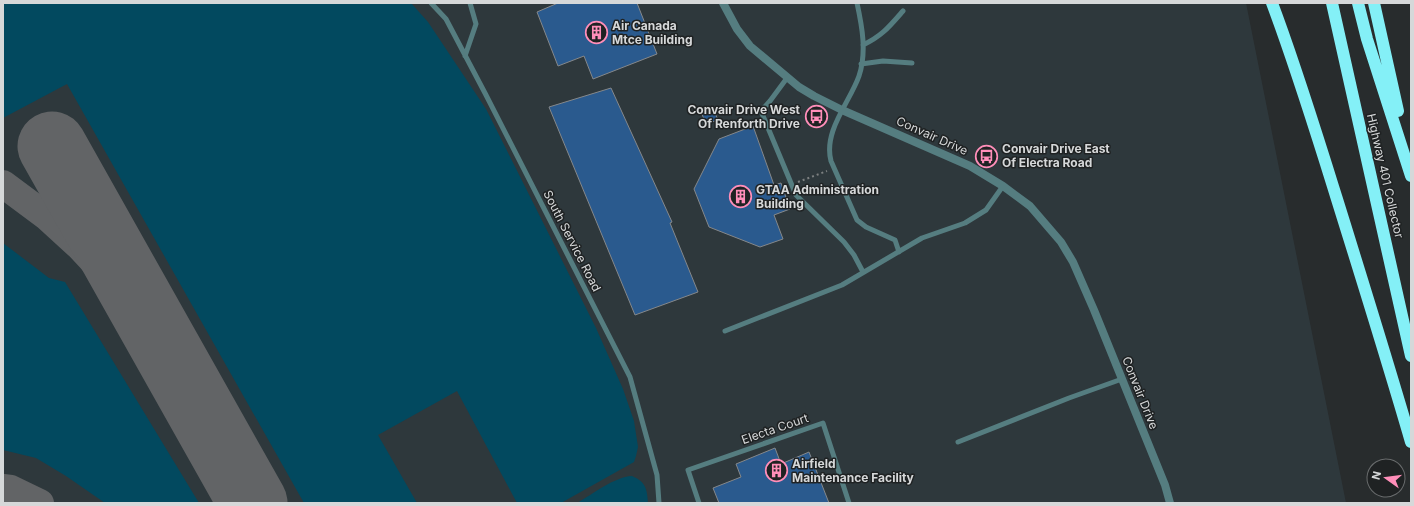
<svg xmlns="http://www.w3.org/2000/svg" width="1414" height="506" font-family="Inter,sans-serif">
  <style>
    .built { fill: #2e383c }
    .green { fill: #02495f }
    .lines { fill: none; stroke-linecap: round; stroke-linejoin: round }
    .taxiway { stroke: #626466; stroke-width: 28 }
    .runway { stroke: #626466; stroke-width: 69 }
    .building { fill: #2a5a8e; stroke: #85888b }
    .path { stroke: #7d8081; stroke-width: 2; stroke-dasharray: 2 3; stroke-linecap: butt }
    .service { stroke: #557d80; stroke-width: 5 }
    .tertiary { stroke: #557d80; stroke-width: 8 }
    .motorway { stroke: #84f0f7; stroke-width: 12 }
    .labels { text-anchor: middle; stroke-width: 3; stroke-linejoin: round; paint-order: stroke }
    .poi-label { font-size: 12px; font-weight: bold; fill: #d6d8d9; stroke: #1f2223; text-anchor: start }
    .street-label { font-size: 12px; fill: #d6d8d9; stroke: #1f2223 }
  </style>
  <rect width="100%" height="100%" fill="#282c2d"/>
  <!-- built -->
  <path class="built" d="M3,3H1246L1346,503H3Z"/>
  <!-- green -->
  <path class="green" d="M3,3H411L428,22L486,109L596,328L623,389L634,421L638,447L636,456L634,462L561,503H517L457,391L378,435L417,503H304L67,84L3,118Z
    M3,243L49,278L65,282L199,503H105L66,476L36,458L3,450Z
    M632,476C646,482 647,489 648,503H577C593,494 614,477 632,476Z"/>
  <g class="lines">
    <!-- taxiway -->
    <path class="taxiway" d="M3,184L46,216L80,247L120,290L209,424
      M3,488L11,489L40,503"/>
    <!-- runway -->
    <path class="runway" d="M52,146L253,503"/>
  </g>
  <!-- building -->
  <path class="building" d="M558,3H637L657,54L593,79L584,56L558,66L537,12Z
    M611,88L672,222L670,223L698,292L635,315L549,107Z
    M713,108L718,120L706,124L701,112Z
    M753,126L774,185L781,183L790,209L774,215L783,239L760,247L709,227L694,189L719,139Z
    M775,448L781,464L809,452L829,503H719L713,488L741,477L736,464Z"/>
  <g class="lines">
    <!-- path -->
    <path class="path" d="M798,182L827,171"/>
    <!-- service -->
    <path class="service" d="M431,3L446,19L486,95L630,377L657,475L659,503
      M857,3C862,26 867,52 859,76C850,102 823,131 831,161L857,220L866,227L895,240L899,252
      M863,45C882,36 889,27 903,11
      M465,56L476,24L470,3
      M861,64L883,61L912,63
      M787,78L770,101L761,111L796,195L844,242L854,255L863,272
      M725,331L842,285L922,238L965,223L986,210L1003,186
      M958,442L1069,398L1122,379
      M699,503L688,470L823,423L849,503"/>
    <!-- tertiary -->
    <path class="tertiary" d="M723,3L737,29L750,46L799,87L814,96L842,110L970,166L1003,186L1030,206L1061,242L1073,262L1094,310L1165,485L1170,503"/>
    <!-- motorway -->
    <path class="motorway" d="M1272,3C1292,56 1309,110 1326,164C1355,257 1384,349 1411,442
      M1332,3L1411,356
      M1358,3L1367,39L1411,176
      M1374,3L1398,111"/>
  </g>
  <!-- icons -->
  <defs>
    <symbol id="building-ring" viewBox="-11 -11 22 22"><circle r="9.5" fill="#1f2223" stroke="#ff8eb9" stroke-width="1.5"/><path d="M-4-6H4V6H1V3H-1V6H-4ZM-2.5-4.3h1.7v1.8h-1.7ZM.8-4.3h1.7v1.8H.8ZM-2.5-1h1.7V.8h-1.7ZM.8-1h1.7V.8H.8Z" fill="#ff8eb9"/></symbol>
    <symbol id="bus-ring" viewBox="-11 -11 22 22"><circle r="9.5" fill="#1f2223" stroke="#ff8eb9" stroke-width="1.5"/><path d="M-5-6H5V4H4V6H2V4H-2V6H-4V4H-5ZM-3.5-4V0h7V-4ZM-3.5 1.2v1.5H-2V1.2ZM2 1.2v1.5H3.5V1.2Z" fill="#ff8eb9"/></symbol>
  </defs>
  <g fill-rule="evenodd">
    <use href="#building-ring" x="584" y="20" width="25" height="25"/>
    <use href="#bus-ring" x="804" y="104" width="25" height="25"/>
    <use href="#bus-ring" x="974" y="144" width="25" height="25"/>
    <use href="#building-ring" x="728" y="184" width="25" height="25"/>
    <use href="#building-ring" x="764" y="458" width="25" height="25"/>
  </g>
  <g class="labels">
    <!-- poi labels -->
    <g class="poi-label">
      <text x="612" y="30">Air Canada<tspan x="612" dy="14">Mtce Building</tspan></text>
      <text x="800" y="114" text-anchor="end">Convair Drive West<tspan x="800" dy="14">Of Renforth Drive</tspan></text>
      <text x="1002" y="153">Convair Drive East<tspan x="1002" dy="14">Of Electra Road</tspan></text>
      <text x="756" y="194">GTAA Administration<tspan x="756" dy="14">Building</tspan></text>
      <text x="792" y="468">Airfield<tspan x="792" dy="14">Maintenance Facility</tspan></text>
    </g>
    <!-- street labels -->
    <g class="street-label">
      <text transform="translate(932 136) rotate(24)" y="4">Convair Drive</text>
      <text transform="translate(1385 176) rotate(77)" y="4">Highway 401 Collector</text>
      <text transform="translate(572 241) rotate(63)" y="4">South Service Road</text>
      <text transform="translate(1140 393) rotate(68)" y="4">Convair Drive</text>
      <text transform="translate(775 429) rotate(-19)" y="4">Electa Court</text>
    </g>
  </g>
  <!-- border -->
  <rect width="1414" height="506" fill="none" stroke="#d6d8d9" stroke-width="8"/>
  <!-- north arrow -->
  <g transform="translate(1386 478) rotate(284)"><circle r="19" fill="#1f2223" stroke="#686b6c"/>
  <path d="M0-3L7 15L0 10L-7 15Z" fill="#ff8eb9"/>
  <text y="-6" font-size="11" font-weight="bold" text-anchor="middle" fill="#d6d8d9">N</text>
  </g>
</svg>
